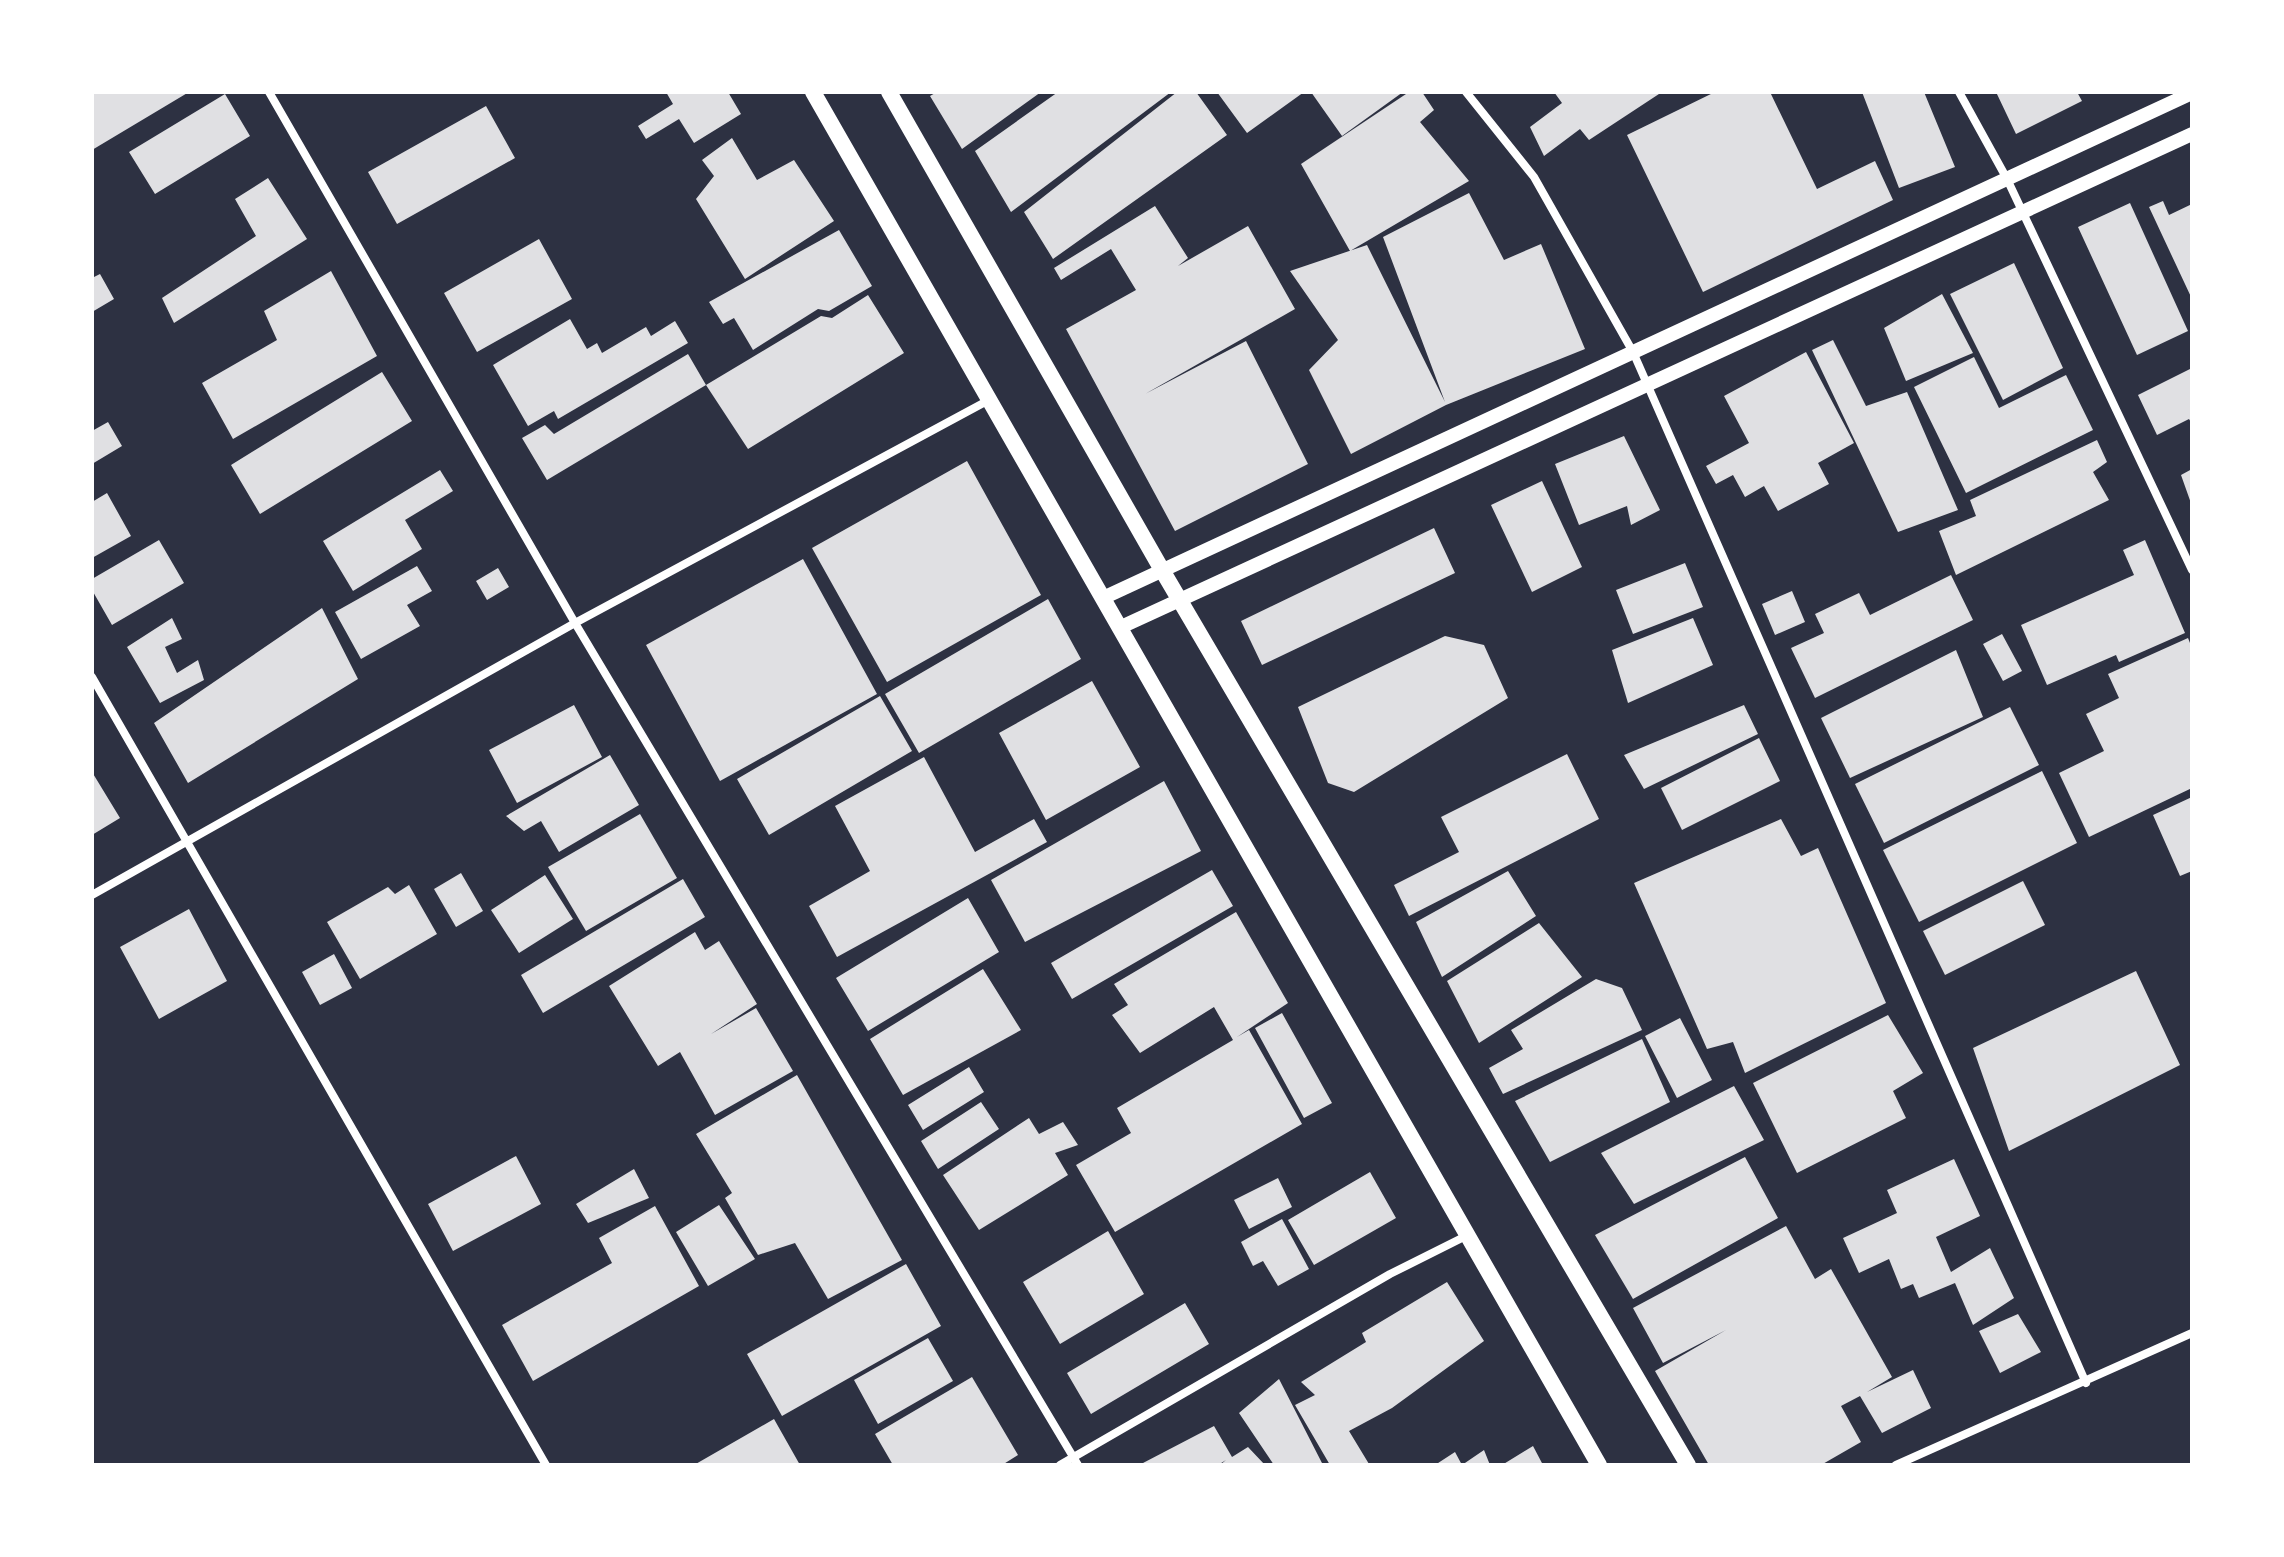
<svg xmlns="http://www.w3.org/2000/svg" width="2284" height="1557" font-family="Signika,sans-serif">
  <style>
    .building { fill: #e0e0e3 }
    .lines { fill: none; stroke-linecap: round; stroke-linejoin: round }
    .minor { stroke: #fff; stroke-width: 8 }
    .tertiary { stroke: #fff; stroke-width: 14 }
    .secondary { stroke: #fff; stroke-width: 16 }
  </style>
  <rect width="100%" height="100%" fill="#2d3142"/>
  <!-- building -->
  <path class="building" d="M92,92H189L92,150Z
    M666,92H728L741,114L694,143L679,119L646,139L638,126L673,104Z
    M937,92H1041L962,149L930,96Z
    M1058,92H1171L1011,212L975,151Z
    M1177,92H1196L1227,135L1053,259L1024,212Z
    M1217,92H1304L1247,133Z
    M1311,92H1403L1342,136Z
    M1409,92H1422L1434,110L1420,122L1469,181L1350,251L1301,164Z
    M1554,92H1662L1589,140L1580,129L1544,156L1530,127L1562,103Z
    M1715,92H1770L1817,189L1875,161L1893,200L1703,292L1627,135Z
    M1862,92H1924L1955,167L1899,188Z
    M1996,92H2077L2082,101L2016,134Z
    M225,94L250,136L155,194L129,152Z
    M486,106L515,158L397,224L368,172Z
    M732,138L757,180L794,160L834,221L745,279L696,199L714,176L702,160Z
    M268,178L307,239L174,323L162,298L256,236L235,199Z
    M1469,193L1504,260L1541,244L1585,349L1446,405L1351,454L1309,370L1338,340L1290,271L1367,245L1445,402L1383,237Z
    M2163,201L2169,215L2192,204V299L2149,207Z
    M2130,203L2188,331L2137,355L2078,227Z
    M1155,206L1188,258L1178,266L1248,226L1295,309L1145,394L1246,341L1308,464L1175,531L1066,329L1136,290L1111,249L1061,280L1054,268Z
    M839,230L872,286L829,311L818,309L753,350L734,318L723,324L709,302Z
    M539,239L572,299L477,352L444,293Z
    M2014,263L2063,368L2003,400L1950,294Z
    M331,271L377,356L233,439L202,383L277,340L264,311Z
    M100,274L114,299L92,312V278Z
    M1942,294L1973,353L1906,381L1884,328Z
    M868,295L904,353L748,449L706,385L821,316L832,318Z
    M570,319L587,349L597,343L602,353L646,327L651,336L675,321L688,343L558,419L554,411L528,426L493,365Z
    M1833,340L1866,406L1907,392L1958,510L1898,532L1812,350Z
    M1806,352L1854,443L1818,463L1829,484L1778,511L1764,486L1745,497L1733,475L1716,484L1706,466L1749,443L1724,396Z
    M688,354L706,385L547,480L522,438L545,425L554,434Z
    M1974,357L1999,408L2066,375L2093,430L1966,493L1914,387Z
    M2192,368V424L2189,419L2157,435L2138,395Z
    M382,372L412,421L260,514L231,465Z
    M108,422L122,446L92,464V431Z
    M1624,436L1660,510L1631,525L1627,506L1579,525L1555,464Z
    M2097,440L2107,462L2093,472L2109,500L1956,575L1939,531L1976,516L1970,500Z
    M967,461L1041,595L887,682L812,548Z
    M2192,469V506L2181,475Z
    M440,470L453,491L405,520L422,549L353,591L323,541Z
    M1542,481L1582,567L1532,592L1491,505Z
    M107,493L131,536L92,558V502Z
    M1434,528L1455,573L1262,665L1241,621Z
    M159,540L184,583L112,625L92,590V579Z
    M2145,540L2185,633L2119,662L2116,655L2047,685L2021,625L2134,575L2123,550Z
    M803,559L877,694L720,781L646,645Z
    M1685,563L1703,607L1633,634L1616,590Z
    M417,566L432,591L407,605L420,626L361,659L335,612Z
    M498,568L509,587L487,600L476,581Z
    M1951,575L1973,620L1815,698L1791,648L1824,633L1815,614L1859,593L1870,615Z
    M1792,591L1805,622L1775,635L1762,604Z
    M1048,599L1081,659L919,753L885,694Z
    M322,608L358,679L188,783L154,723Z
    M172,618L182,639L165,647L177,673L198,660L204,680L160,703L127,647Z
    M1693,618L1713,665L1628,703L1612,650Z
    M2002,634L2022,671L2003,681L1983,644Z
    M1445,636L1484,645L1508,698L1354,792L1328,783L1298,707Z
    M2188,638L2192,648V788L2089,837L2059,773L2104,751L2086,714L2119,698L2108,674Z
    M1956,650L1983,717L1850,778L1821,718Z
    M1092,681L1140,767L1046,820L999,733Z
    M880,696L912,751L769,835L737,779Z
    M574,705L602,757L517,803L489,750Z
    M1744,705L1758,734L1644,789L1624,755Z
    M2010,707L2039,765L1884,843L1855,784Z
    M1759,738L1780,781L1682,830L1661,788Z
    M1567,754L1599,819L1409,916L1394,885L1459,852L1441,817Z
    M610,755L639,805L559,852L541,821L524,831L506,816Z
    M924,757L975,852L1034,819L1047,842L837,957L809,906L870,871L835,806Z
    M2042,771L2077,843L1919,922L1883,850Z
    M92,772L120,818L92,835Z
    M1164,781L1201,851L1025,942L991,880Z
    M2192,797V871L2180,876L2153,815Z
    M640,814L677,878L586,931L548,867Z
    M1781,819L1801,856L1818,848L1886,1003L1745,1073L1733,1042L1707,1049L1634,883Z
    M1212,870L1233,906L1072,999L1051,963Z
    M1508,871L1536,916L1442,977L1416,922Z
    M461,873L483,911L456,927L434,889Z
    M545,875L573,919L519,953L491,910Z
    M683,879L705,917L543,1013L521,975Z
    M2023,881L2045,925L1945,975L1923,931Z
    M409,885L437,934L360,979L327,922L388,887L395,894Z
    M968,898L999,952L868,1031L836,978Z
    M189,909L227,981L159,1019L120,947Z
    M1236,912L1288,1003L1237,1037L1249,1030L1302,1124L1115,1232L1076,1165L1131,1133L1117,1108L1233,1040L1214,1007L1140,1053L1112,1015L1128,1005L1114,984Z
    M1539,923L1582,977L1479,1043L1447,981Z
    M695,932L705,950L719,941L757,1004L711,1034L756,1008L793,1071L715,1115L680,1052L658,1066L609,986Z
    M334,954L352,988L320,1005L302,972Z
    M983,969L1021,1030L903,1095L870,1039Z
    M2136,971L2180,1065L2009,1151L1973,1048Z
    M1596,979L1622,988L1642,1030L1503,1094L1489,1068L1523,1049L1511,1030Z
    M1282,1013L1332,1103L1304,1118L1255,1028Z
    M1888,1015L1923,1073L1893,1091L1906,1118L1797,1173L1753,1083Z
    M1680,1018L1712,1080L1677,1098L1645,1036Z
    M1642,1039L1670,1102L1550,1162L1515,1101Z
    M969,1067L984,1092L923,1130L908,1105Z
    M797,1075L902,1260L828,1299L795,1243L758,1255L725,1198L732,1193L696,1134Z
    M1734,1086L1764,1140L1634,1204L1601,1153Z
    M981,1102L999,1129L938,1169L921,1141Z
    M1029,1118L1039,1134L1063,1122L1078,1145L1055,1153L1068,1175L979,1230L943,1175Z
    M516,1156L541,1204L453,1251L428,1204Z
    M1745,1157L1778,1218L1633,1299L1595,1235Z
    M1954,1159L1980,1216L1936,1237L1951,1272L1990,1248L2014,1298L1973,1325L1955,1283L1919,1298L1913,1284L1901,1289L1889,1259L1859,1273L1843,1238L1897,1213L1887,1190Z
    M634,1169L649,1198L588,1223L576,1204Z
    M1370,1172L1396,1218L1314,1265L1288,1220Z
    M1278,1178L1292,1207L1249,1229L1234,1200Z
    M719,1205L755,1259L708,1286L676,1232Z
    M655,1206L699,1286L533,1381L502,1325L612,1263L599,1238Z
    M1282,1219L1309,1269L1278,1286L1263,1261L1253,1266L1241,1242Z
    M1786,1226L1815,1279L1831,1269L1892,1377L1867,1392L1913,1370L1931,1408L1882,1433L1860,1396L1841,1406L1861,1442L1821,1465H1709L1655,1371L1726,1330L1663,1363L1633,1308Z
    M1108,1231L1144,1294L1060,1344L1023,1282Z
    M906,1264L941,1326L782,1416L747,1354Z
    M1447,1282L1484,1341L1392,1408L1349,1431L1369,1464L1330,1465L1295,1405L1315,1395L1301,1382L1366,1342L1362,1333Z
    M1185,1303L1209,1344L1091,1414L1067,1373Z
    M2018,1314L2041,1352L2000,1373L1979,1331Z
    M928,1338L953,1381L878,1424L854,1380Z
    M972,1377L1018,1455L1002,1465H893L875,1434Z
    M1279,1379L1323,1465H1274L1239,1413Z
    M774,1419L800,1465H694Z
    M1214,1426L1232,1457L1248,1447L1265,1465H1220L1226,1460L1218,1465L1143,1463Z
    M1533,1446L1543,1465H1502Z
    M1484,1450L1490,1465H1435L1455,1452L1462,1465Z"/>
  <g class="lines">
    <!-- minor -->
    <path class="minor" d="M269,92L575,623L1078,1465
      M1466,92L1534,177L1633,352L2086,1383
      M1959,92L2007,179L2192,570
      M92,677L546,1465
      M92,895L575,623L989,400
      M1060,1465L1390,1274L1466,1236
      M1896,1465L2192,1333"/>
    <!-- tertiary -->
    <path class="tertiary" d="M1105,597L2192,93
      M1121,627L2192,134"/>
    <!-- secondary -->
    <path class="secondary" d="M813,92L1599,1465
      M889,92L1162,570L1688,1465"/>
  </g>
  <!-- border -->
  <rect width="2284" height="1557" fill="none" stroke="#ffffff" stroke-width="188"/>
</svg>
